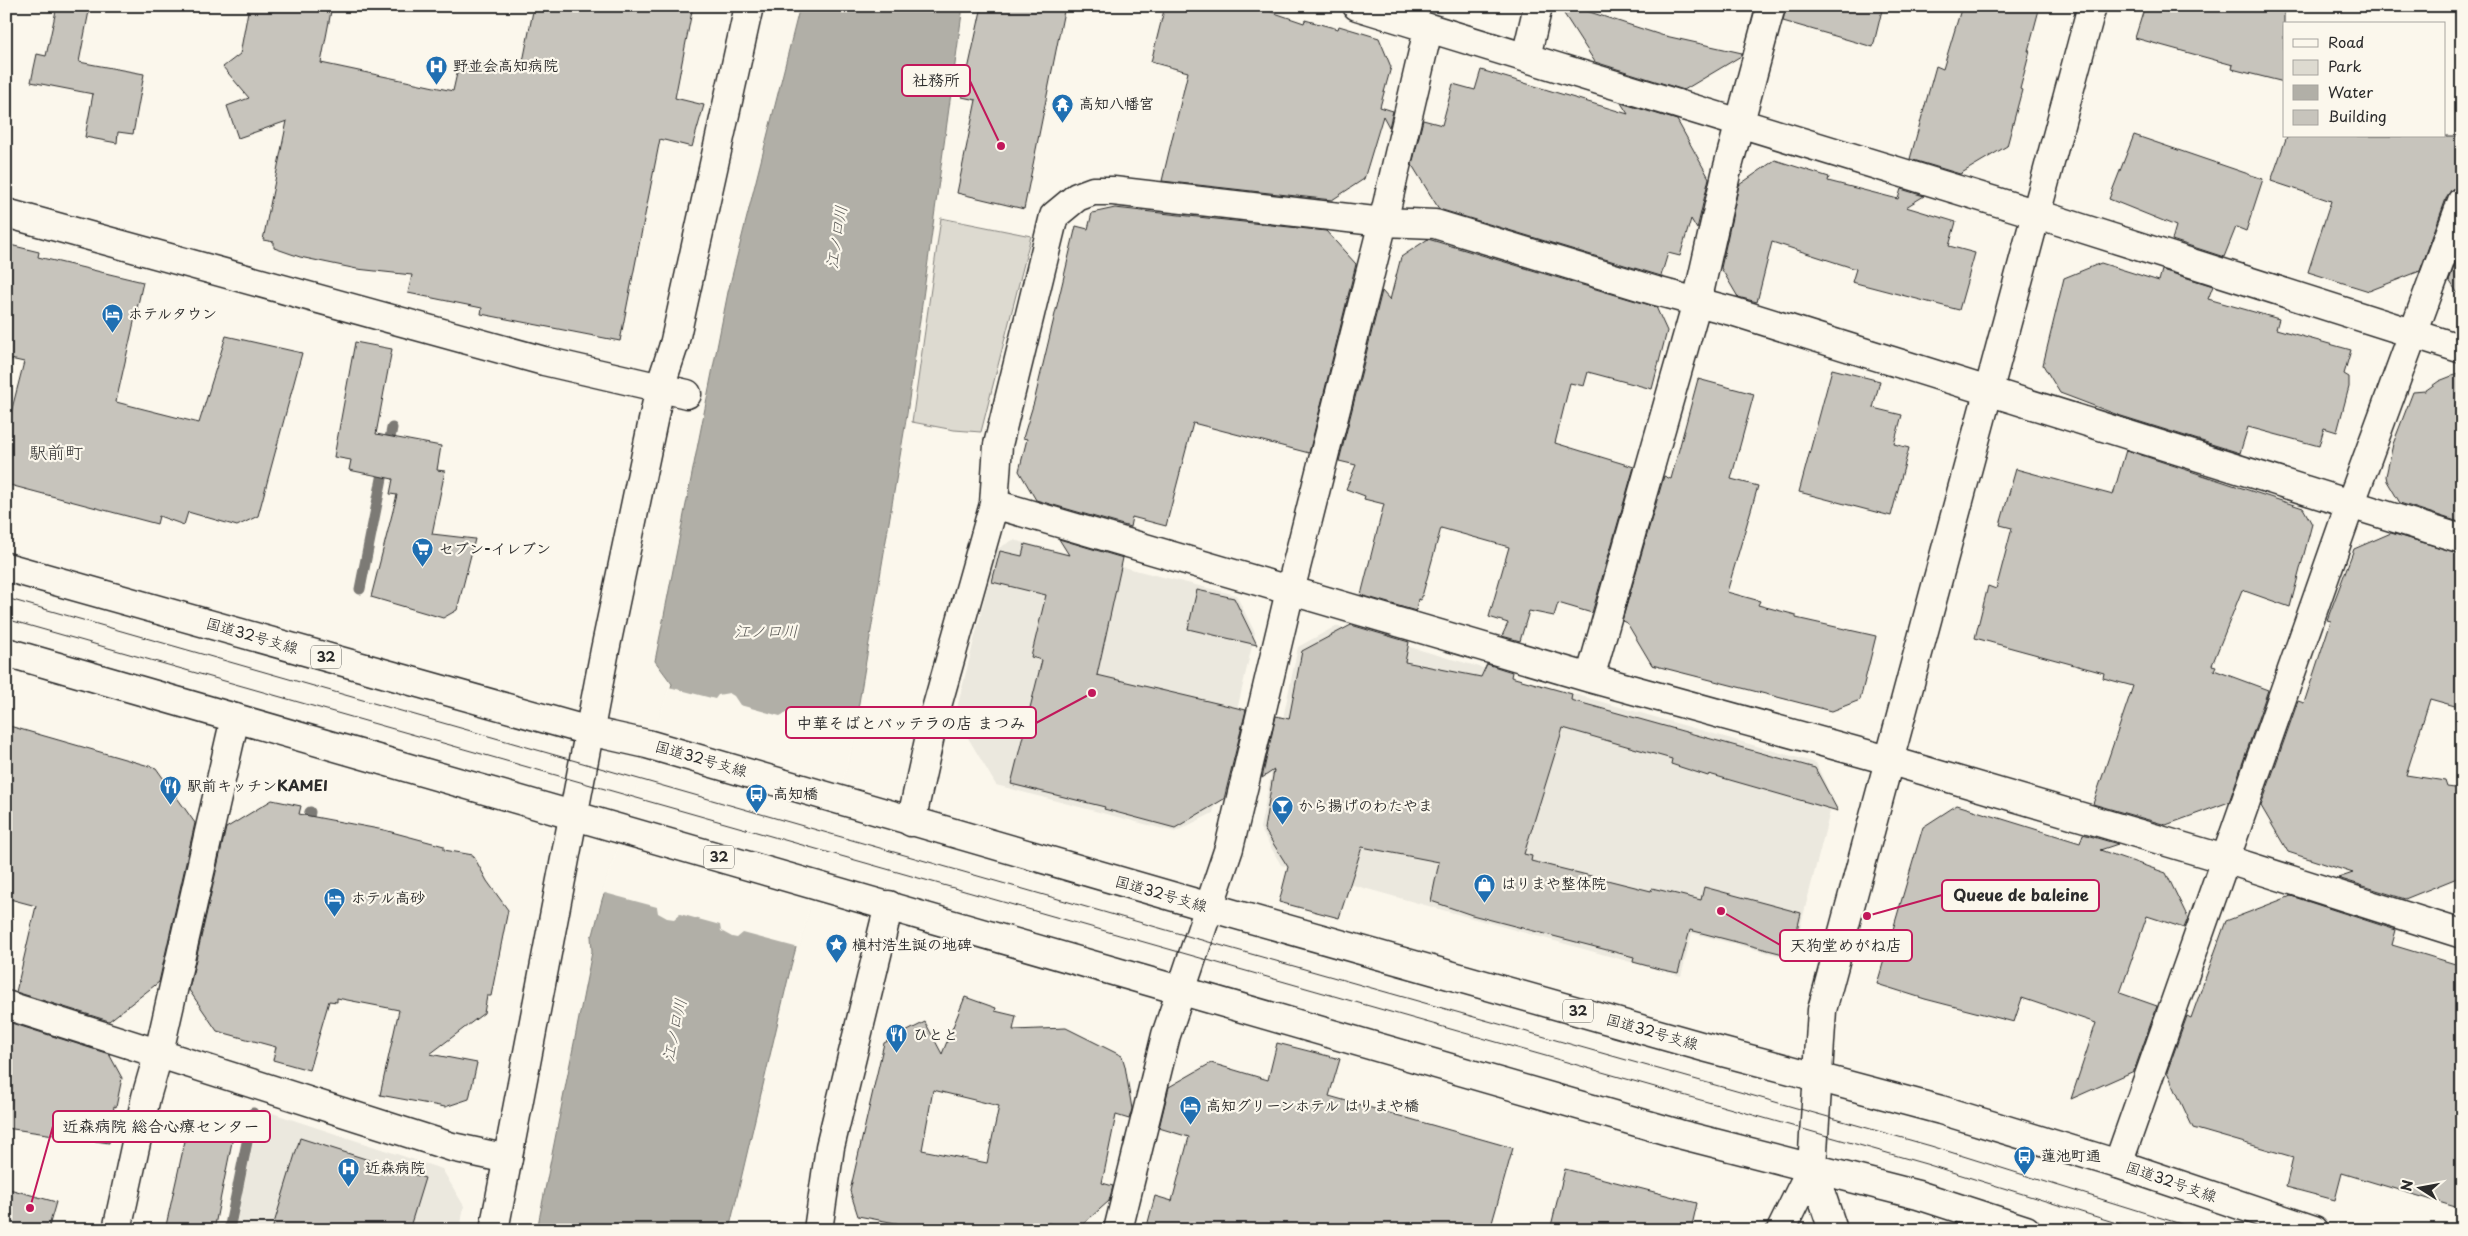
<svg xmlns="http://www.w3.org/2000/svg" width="2468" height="1236" font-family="'Playpen Sans','Klee One',sans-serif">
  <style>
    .built { fill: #ebe8de }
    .green { fill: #dddad0; stroke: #84827e }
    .water { fill: #b1afa7; stroke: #7b7a75 }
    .pier { fill: #fbf7ec }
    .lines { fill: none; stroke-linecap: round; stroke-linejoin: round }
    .stream { stroke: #7b7a75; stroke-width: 11 }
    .building { fill: #c7c4bc; stroke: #2b2b2b; fill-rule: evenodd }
    .minor-casing { stroke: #2b2b2b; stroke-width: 31 }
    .tertiary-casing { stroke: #2b2b2b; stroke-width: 31 }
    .trunk-casing { stroke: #2b2b2b; stroke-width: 31 }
    .minor { stroke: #fbf7ec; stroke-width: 28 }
    .tertiary { stroke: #fbf7ec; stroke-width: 28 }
    .trunk { stroke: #fbf7ec; stroke-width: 28 }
    .tram { stroke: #2b2b2b; stroke-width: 1 }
    .labels { text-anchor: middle; stroke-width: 4.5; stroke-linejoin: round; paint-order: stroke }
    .shield { fill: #fbf7ec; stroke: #696865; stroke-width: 1 }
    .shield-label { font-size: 14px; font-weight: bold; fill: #2b2b2b }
    .poi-label { font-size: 15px; font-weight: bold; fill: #2b2b2b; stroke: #fbf7ec; text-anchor: start }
    .street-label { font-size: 15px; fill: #2b2b2b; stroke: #fbf7ec }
    .water-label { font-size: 16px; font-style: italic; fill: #5a5956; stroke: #fbf7ec }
    .quarter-label { font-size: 18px; fill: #2b2b2b; stroke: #fbf7ec }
    .leader { fill: none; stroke: #c2185b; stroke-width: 2 }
    .callout-dot { fill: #c2185b; stroke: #fbf7ec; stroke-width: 2 }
    .callout { fill: #fbf7ec; stroke: #c2185b; stroke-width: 2 }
    .callout-label { font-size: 16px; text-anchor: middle; font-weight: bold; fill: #2b2b2b }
  </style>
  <rect width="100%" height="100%" fill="#fbf7ec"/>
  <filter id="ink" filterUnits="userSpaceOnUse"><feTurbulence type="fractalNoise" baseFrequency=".02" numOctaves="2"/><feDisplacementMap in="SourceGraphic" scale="10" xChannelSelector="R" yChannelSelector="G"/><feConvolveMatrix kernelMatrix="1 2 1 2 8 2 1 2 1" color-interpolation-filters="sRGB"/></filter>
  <g filter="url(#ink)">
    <!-- built -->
    <path class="built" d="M1013,540L1236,595L1255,633L1213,813L1175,832L996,785L955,716L997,549Z
      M1336,626L1816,763L1833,800L1792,959L1692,933L1681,976L1281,865L1260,828L1298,647Z
      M260,1109L442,1169L464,1206L460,1230H235Z"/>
    <!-- green -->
    <path class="green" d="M941,218L1031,236L981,432L954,430L912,422Z"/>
    <!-- water -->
    <path class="water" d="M800,6H963L907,414L854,733L791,966L729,1230H537L592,952L591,936L593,935L602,900L672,684L655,661L728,292Z"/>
    <!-- pier -->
    <path class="pier" d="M669,687L715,699L718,695L729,693L734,696L740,705L780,716L789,711L796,712L803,723L855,737L799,948L743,933L737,938L732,937L721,931L720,925L680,914L674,919L667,918L658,913L657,907L605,893L601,897Z"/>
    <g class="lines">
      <!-- stream -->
      <path class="stream" d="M360,589L392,428
        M306,831L310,812
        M229,1230L253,1113"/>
    </g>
    <!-- building -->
    <path class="building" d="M57,6H90L79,62L144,74L133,134L118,132L117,143L85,137L93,94L31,82L37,54L46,56Z
      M249,6H332L321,63L453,91L460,60L521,72L534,6H693L675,98L704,105L692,147L660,139L620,341L481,314L482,308L408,293L412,275L357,269L300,257L274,248V242L263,240L287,121L238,138L227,106L249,98L223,67L240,54Z
      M982,6H1065L1024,209L957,193L976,100L962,97Z
      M1165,6H1254L1304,23L1305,20L1338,29L1339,26L1379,38L1391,67L1380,107L1393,111L1389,127L1383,116L1364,179L1332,200L1162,181L1188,72L1151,62Z
      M1559,6H1571L1661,35L1742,53L1741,56L1684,90L1595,62Z
      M1786,6H1883L1873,47L1783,21Z
      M1962,6H2040L2028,51H2030L2020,89L2022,90L2007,146L1960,174L1910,159L1936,66L1943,69Z
      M2145,6H2284V82L2232,69L2233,65L2135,38Z
      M1481,70L1628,114L1621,103L1677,120L1709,178L1697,229L1691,219L1680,256L1668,253L1661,276L1439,209L1412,165L1423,120L1442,125L1453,84L1475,90Z
      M2134,135L2263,179L2246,231L2236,227L2224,257L2172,240L2176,226L2109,199Z
      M2287,136H2462V186L2452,189L2447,196L2420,271L2369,291L2308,272L2331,201L2271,181Z
      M1775,160L1829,177L1828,181L1898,199L1901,189L1924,196L1906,207L1956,222L1949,246L1975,253L1959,310L1852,282L1856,269L1772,242L1757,302L1738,297L1721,268L1739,185Z
      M1115,208L1326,231L1356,264L1309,453L1193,423L1166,526L1132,517L1130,527L1036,500L1019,471L1027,439L1023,438L1034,402L1076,226L1088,229L1092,213Z
      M1428,239L1656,307L1667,331L1652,389L1588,372L1584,386L1570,383L1555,443L1634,467L1592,613L1558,603L1554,616L1529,611L1520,641L1502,636L1508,623L1489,617L1509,547L1441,528L1421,600L1418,599L1416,611L1361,595L1384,504L1364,499L1365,496L1346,489L1356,465L1339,461L1382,291L1390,300L1401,257Z
      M6,244L39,252L38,257L143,282L116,402L199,423L226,336L302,353L258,516L237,526L188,512L184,525L159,516L157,524L6,484V432L24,362L6,358Z
      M2462,247V300L2449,280Z
      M2101,263L2159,281L2162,270L2213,286L2208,299L2279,319L2276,329L2351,350L2344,374L2349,377V387L2337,432L2324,428L2319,446L2248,427L2240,453L2118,415L2060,393L2043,365L2064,278Z
      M355,342L392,349L376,434L441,446L437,470L445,471L432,534L475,539L457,610L443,618L371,597L397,495L390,494L393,479L349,470L351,460L334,457Z
      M1832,369L1880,381L1873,408L1902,415L1894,444L1909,448L1891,516L1799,492Z
      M2462,372V523L2400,503L2387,481L2386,476L2393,444L2413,392L2425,391L2439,381Z
      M1698,379L1754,394L1731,479L1758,486L1727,592L1760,601L1758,605L1796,615V618L1876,636L1860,700L1832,711L1652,665L1627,623L1622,621L1664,476L1671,479Z
      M2126,450L2303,508L2312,524L2290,607L2242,590L2212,665L2216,666L2214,670L2268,690L2229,802L2166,825L2093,804L2133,686L2103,678L2104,673L1975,638L1988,586L1996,589L2012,528L2000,525L2016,469L2113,495Z
      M2391,533L2462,554V708L2430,699L2406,775L2445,781L2447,787L2462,789V876L2405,899L2338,878L2353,873L2288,852L2261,806L2298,701L2304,703L2331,621L2327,620L2354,549Z
      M1059,539L1123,558L1097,675L1246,710L1224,799L1175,828L1104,809L1105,807L1011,784L1042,660L1031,657L1046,595L992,582L1000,551L1022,556L1025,544L1069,555Z
      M1197,590L1234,598L1257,645L1188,629Z
      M1351,625L1409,642L1405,662L1481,677L1487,664L1512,672L1511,677L1572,694L1571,700L1815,768L1838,811L1709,774L1708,776L1671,764L1672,759L1563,728L1524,854L1532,856L1531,861L1651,891L1652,888L1701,900L1704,887L1801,913L1791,956L1690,930L1678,973L1659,969L1633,962L1634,957L1472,915L1431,901L1439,862L1362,847L1339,918L1279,902L1288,867L1264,829L1274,770L1262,778L1276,716L1289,719L1302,651Z
      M6,725L156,768L195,823L159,982L109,1021L16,992L36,906L6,898Z
      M272,800L301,806L299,814L384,830L444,846V850L473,855L487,881L508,910L491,996H487L484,1013L430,1054L477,1063L469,1099L445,1107L380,1095L399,1010L337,998V1002L329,1001L309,1070L273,1060L276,1047L217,1031L189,990L226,828Z
      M1957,805L2080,843L2083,834L2118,844L2100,850L2166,873L2188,918L2184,928L2147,916L2120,993L2157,1006L2134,1071L2071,1099L2096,1023L2022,998L2014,1022L1925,999L1877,984L1923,827Z
      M2291,896L2396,930L2392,945L2462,966V1209L2342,1173L2335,1200L2286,1187L2293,1157L2193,1128L2167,1072L2187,1016L2191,1018L2226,921Z
      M965,997L996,1008L995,1011L1016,1016L1013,1030L1066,1028L1122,1056L1125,1066L1132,1109L1129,1119L1116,1115L1102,1183L1113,1186L1109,1201L1081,1226L1071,1227L1048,1223L1046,1230H933L858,1216L850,1191L884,1043L925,1022L942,1054ZM933,1090L999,1106L987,1163L922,1150Z
      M8,1022L109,1054L122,1078L116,1107L114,1106L109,1143L6,1128V1031Z
      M1277,1043L1340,1059L1329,1096L1513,1148L1490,1230H1146L1155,1196L1172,1201L1189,1137L1159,1128L1169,1087L1211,1063L1268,1080Z
      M189,1123L234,1132L214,1230H165Z
      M300,1138L425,1178L409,1230H272Z
      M1565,1169L1697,1203L1691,1230H1550Z
      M6,1188L56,1202L48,1230H6Z"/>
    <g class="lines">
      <defs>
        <path id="minor" d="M1357,6L2037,214L2462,349
          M1526,57L1538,6
          M6,213L544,361L687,394
          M674,345L749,6
          M994,504L1590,678L1888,760L2225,859L2462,934
          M1590,678L1697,302L1726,174L1771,6
          M911,822L935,713L994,504L998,445L1054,216L1077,197L1093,191H1113L1383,222L1435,224L1656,291L1735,312L2462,539
          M6,1005L452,1147L508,1159
          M2118,1164L2350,505L2462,201
          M117,1230L146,1097L159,1052L235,718
          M818,1230L830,1147L889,905
          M1118,1230L1166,1035L1229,848L1290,591L1383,222L1428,30"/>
        <path id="tertiary" d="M494,1230L605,650L660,387L674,345
          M1781,1230L1812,1167
          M1833,1230L1812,1167L1822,1010L2092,6"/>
        <path id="trunk" d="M6,567L589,731L647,744L1209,907L1704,1047L1941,1110L2118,1164L2314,1230
          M6,652L1679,1134L1918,1195L2026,1230"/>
      </defs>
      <!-- minor casing -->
      <use href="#minor" class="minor-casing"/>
      <!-- tertiary casing -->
      <use href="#tertiary" class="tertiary-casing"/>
      <!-- trunk casing -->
      <use href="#trunk" class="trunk-casing"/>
      <!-- minor -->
      <use href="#minor" class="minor"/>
      <!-- tertiary -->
      <use href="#tertiary" class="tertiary"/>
      <!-- trunk -->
      <use href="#trunk" class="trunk"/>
      <!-- tram -->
      <path class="tram" d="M6,598L1198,939L1931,1146L2200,1230
        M6,619L1926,1164L2139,1230"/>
    </g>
  </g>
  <!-- icons -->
  <defs>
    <symbol id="hospital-pin" viewBox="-11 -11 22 30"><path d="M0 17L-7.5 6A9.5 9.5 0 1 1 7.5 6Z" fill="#1f6fb2" stroke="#fbf7ec"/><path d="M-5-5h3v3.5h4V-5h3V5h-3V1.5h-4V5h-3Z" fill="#fff"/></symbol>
    <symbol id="temple-pin" viewBox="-11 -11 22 30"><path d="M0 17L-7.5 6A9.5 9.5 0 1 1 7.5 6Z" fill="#1f6fb2" stroke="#fbf7ec"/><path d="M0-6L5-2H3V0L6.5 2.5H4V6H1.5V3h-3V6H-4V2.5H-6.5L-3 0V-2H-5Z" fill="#fff"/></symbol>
    <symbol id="hotel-pin" viewBox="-11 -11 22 30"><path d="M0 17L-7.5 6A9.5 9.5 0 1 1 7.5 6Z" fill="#1f6fb2" stroke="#fbf7ec"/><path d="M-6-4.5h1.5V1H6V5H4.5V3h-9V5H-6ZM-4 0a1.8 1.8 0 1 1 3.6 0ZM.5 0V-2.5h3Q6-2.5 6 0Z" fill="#fff"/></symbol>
    <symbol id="supermarket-pin" viewBox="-11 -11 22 30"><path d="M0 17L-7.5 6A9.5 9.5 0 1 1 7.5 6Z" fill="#1f6fb2" stroke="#fbf7ec"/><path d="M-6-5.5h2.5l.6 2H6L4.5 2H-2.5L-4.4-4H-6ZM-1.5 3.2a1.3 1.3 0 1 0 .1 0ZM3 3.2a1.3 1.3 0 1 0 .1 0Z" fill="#fff"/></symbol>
    <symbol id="restaurant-pin" viewBox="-11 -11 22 30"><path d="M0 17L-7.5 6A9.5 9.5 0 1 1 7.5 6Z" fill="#1f6fb2" stroke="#fbf7ec"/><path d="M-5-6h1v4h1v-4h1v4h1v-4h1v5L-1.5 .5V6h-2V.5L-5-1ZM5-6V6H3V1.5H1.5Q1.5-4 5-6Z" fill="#fff"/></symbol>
    <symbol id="bus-pin" viewBox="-11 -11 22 30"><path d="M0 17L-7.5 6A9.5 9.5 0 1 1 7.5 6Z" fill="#1f6fb2" stroke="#fbf7ec"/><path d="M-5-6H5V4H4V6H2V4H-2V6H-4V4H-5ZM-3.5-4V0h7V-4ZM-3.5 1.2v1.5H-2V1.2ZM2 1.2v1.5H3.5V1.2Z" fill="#fff"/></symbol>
    <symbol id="bar-pin" viewBox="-11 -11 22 30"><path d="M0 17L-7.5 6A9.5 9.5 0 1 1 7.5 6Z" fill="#1f6fb2" stroke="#fbf7ec"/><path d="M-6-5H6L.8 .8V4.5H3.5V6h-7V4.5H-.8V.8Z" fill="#fff"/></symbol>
    <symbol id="shop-pin" viewBox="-11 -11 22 30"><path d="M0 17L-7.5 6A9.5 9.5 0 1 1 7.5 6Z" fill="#1f6fb2" stroke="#fbf7ec"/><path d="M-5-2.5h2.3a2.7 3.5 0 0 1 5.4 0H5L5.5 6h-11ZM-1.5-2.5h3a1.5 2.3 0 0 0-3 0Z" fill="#fff"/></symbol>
    <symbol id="sight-pin" viewBox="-11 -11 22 30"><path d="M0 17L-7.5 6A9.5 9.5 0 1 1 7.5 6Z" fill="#1f6fb2" stroke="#fbf7ec"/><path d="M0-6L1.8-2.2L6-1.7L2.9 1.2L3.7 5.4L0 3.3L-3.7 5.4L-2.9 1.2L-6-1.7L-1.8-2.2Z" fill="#fff"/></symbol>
  </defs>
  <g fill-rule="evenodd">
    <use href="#hospital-pin" x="424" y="54" width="25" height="34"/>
    <use href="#temple-pin" x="1050" y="92" width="25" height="34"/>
    <use href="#hotel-pin" x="100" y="302" width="25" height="34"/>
    <use href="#supermarket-pin" x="410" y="536" width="25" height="34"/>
    <use href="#restaurant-pin" x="158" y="774" width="25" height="34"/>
    <use href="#bus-pin" x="744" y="782" width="25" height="34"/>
    <use href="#bar-pin" x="1270" y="794" width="25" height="34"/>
    <use href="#shop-pin" x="1472" y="872" width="25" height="34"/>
    <use href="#hotel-pin" x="322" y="886" width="25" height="34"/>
    <use href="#sight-pin" x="824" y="932" width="25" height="34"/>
    <use href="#restaurant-pin" x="884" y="1022" width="25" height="34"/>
    <use href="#hotel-pin" x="1178" y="1094" width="25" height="34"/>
    <use href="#bus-pin" x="2012" y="1144" width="25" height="34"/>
    <use href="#hospital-pin" x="336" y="1156" width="25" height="34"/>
  </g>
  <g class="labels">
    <!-- shield labels -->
    <g class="shield">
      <rect x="311" y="645.5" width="30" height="23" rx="4"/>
      <rect x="704" y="845.5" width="30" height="23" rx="4"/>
      <rect x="1563" y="999.5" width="30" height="23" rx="4"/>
    </g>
    <g class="shield-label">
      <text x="326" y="662">32</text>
      <text x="719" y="862">32</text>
      <text x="1578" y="1016">32</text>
    </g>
    <!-- poi labels -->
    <g class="poi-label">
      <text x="453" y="71">野並会高知病院</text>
      <text x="1079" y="109">高知八幡宮</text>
      <text x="128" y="319">ホテルタウン</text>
      <text x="439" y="554">セブン-イレブン</text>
      <text x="187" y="791">駅前キッチンKAMEI</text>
      <text x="773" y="799">高知橋</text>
      <text x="1298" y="811">から揚げのわたやま</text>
      <text x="1501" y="889">はりまや整体院</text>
      <text x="351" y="903">ホテル高砂</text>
      <text x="852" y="950">槇村浩生誕の地碑</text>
      <text x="913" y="1040">ひとと</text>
      <text x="1206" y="1111">高知グリーンホテル はりまや橋</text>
      <text x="2041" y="1161">蓮池町通</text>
      <text x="365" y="1173">近森病院</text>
    </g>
    <!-- street labels -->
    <g class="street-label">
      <text transform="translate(252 636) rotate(16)" y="5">国道32号支線</text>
      <text transform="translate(701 759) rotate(16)" y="5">国道32号支線</text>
      <text transform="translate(1161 894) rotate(16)" y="5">国道32号支線</text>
      <text transform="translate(1652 1032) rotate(16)" y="5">国道32号支線</text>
      <text transform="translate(2171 1182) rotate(19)" y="5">国道32号支線</text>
    </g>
    <!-- water labels -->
    <g class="water-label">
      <text transform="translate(836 237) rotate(-81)" y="6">江ノ口川</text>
      <text x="766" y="637">江ノ口川</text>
      <text transform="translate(674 1030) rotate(-78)" y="6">江ノ口川</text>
    </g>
    <!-- quarter labels -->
    <g class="quarter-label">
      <text x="56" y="459">駅前町</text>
    </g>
  </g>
  <!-- callouts -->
  <path class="leader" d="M1001 146L970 81M1092 693L1036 723M1867 916L1942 895M1721 911L1780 945M30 1208L53 1126"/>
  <g class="callout-dot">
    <circle cx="1001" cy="146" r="5"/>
    <circle cx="1092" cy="693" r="5"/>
    <circle cx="1867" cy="916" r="5"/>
    <circle cx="1721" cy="911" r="5"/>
    <circle cx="30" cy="1208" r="5"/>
  </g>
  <g class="callout">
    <rect x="902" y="65" width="68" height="31" rx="5"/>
    <rect x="786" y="707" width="250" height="31" rx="5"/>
    <rect x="1942" y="880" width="157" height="31" rx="5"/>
    <rect x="1780" y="930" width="132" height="31" rx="5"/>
    <rect x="53" y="1111" width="217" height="31" rx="5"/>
  </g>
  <g class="callout-label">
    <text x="936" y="86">社務所</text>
    <text x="911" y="729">中華そばとバッテラの店 まつみ</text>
    <text x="2021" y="901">Queue de baleine</text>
    <text x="1846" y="951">天狗堂めがね店</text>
    <text x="161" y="1132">近森病院 総合心療センター</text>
  </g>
  <!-- margin -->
  <rect width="2468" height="1236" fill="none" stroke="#fbf7ec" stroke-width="25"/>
  <rect x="12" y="12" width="2443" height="1211" fill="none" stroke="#2b2b2b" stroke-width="2" filter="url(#ink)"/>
  <!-- legend -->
  <rect x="2283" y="22" width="162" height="115" fill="#fbf7ec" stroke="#a8a59f"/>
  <rect x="2293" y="39" width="25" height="8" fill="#fbf7ec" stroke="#a8a59f"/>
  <text x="2328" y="48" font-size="15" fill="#2b2b2b">Road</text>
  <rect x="2293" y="60" width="25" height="15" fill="#dddad0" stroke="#a8a59f"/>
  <text x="2328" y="72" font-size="15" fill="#2b2b2b">Park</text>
  <rect x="2293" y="85" width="25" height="15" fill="#b1afa7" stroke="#a8a59f"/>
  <text x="2328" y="98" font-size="15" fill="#2b2b2b">Water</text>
  <rect x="2293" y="110" width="25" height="15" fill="#c7c4bc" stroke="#a8a59f"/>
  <text x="2328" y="122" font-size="15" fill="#2b2b2b">Building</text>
  <!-- north arrow -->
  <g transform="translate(2420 1188) rotate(281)" stroke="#fbf7ec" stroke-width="4" paint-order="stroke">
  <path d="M0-4L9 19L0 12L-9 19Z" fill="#2b2b2b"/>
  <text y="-8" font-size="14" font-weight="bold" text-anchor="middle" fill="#2b2b2b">N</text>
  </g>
</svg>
